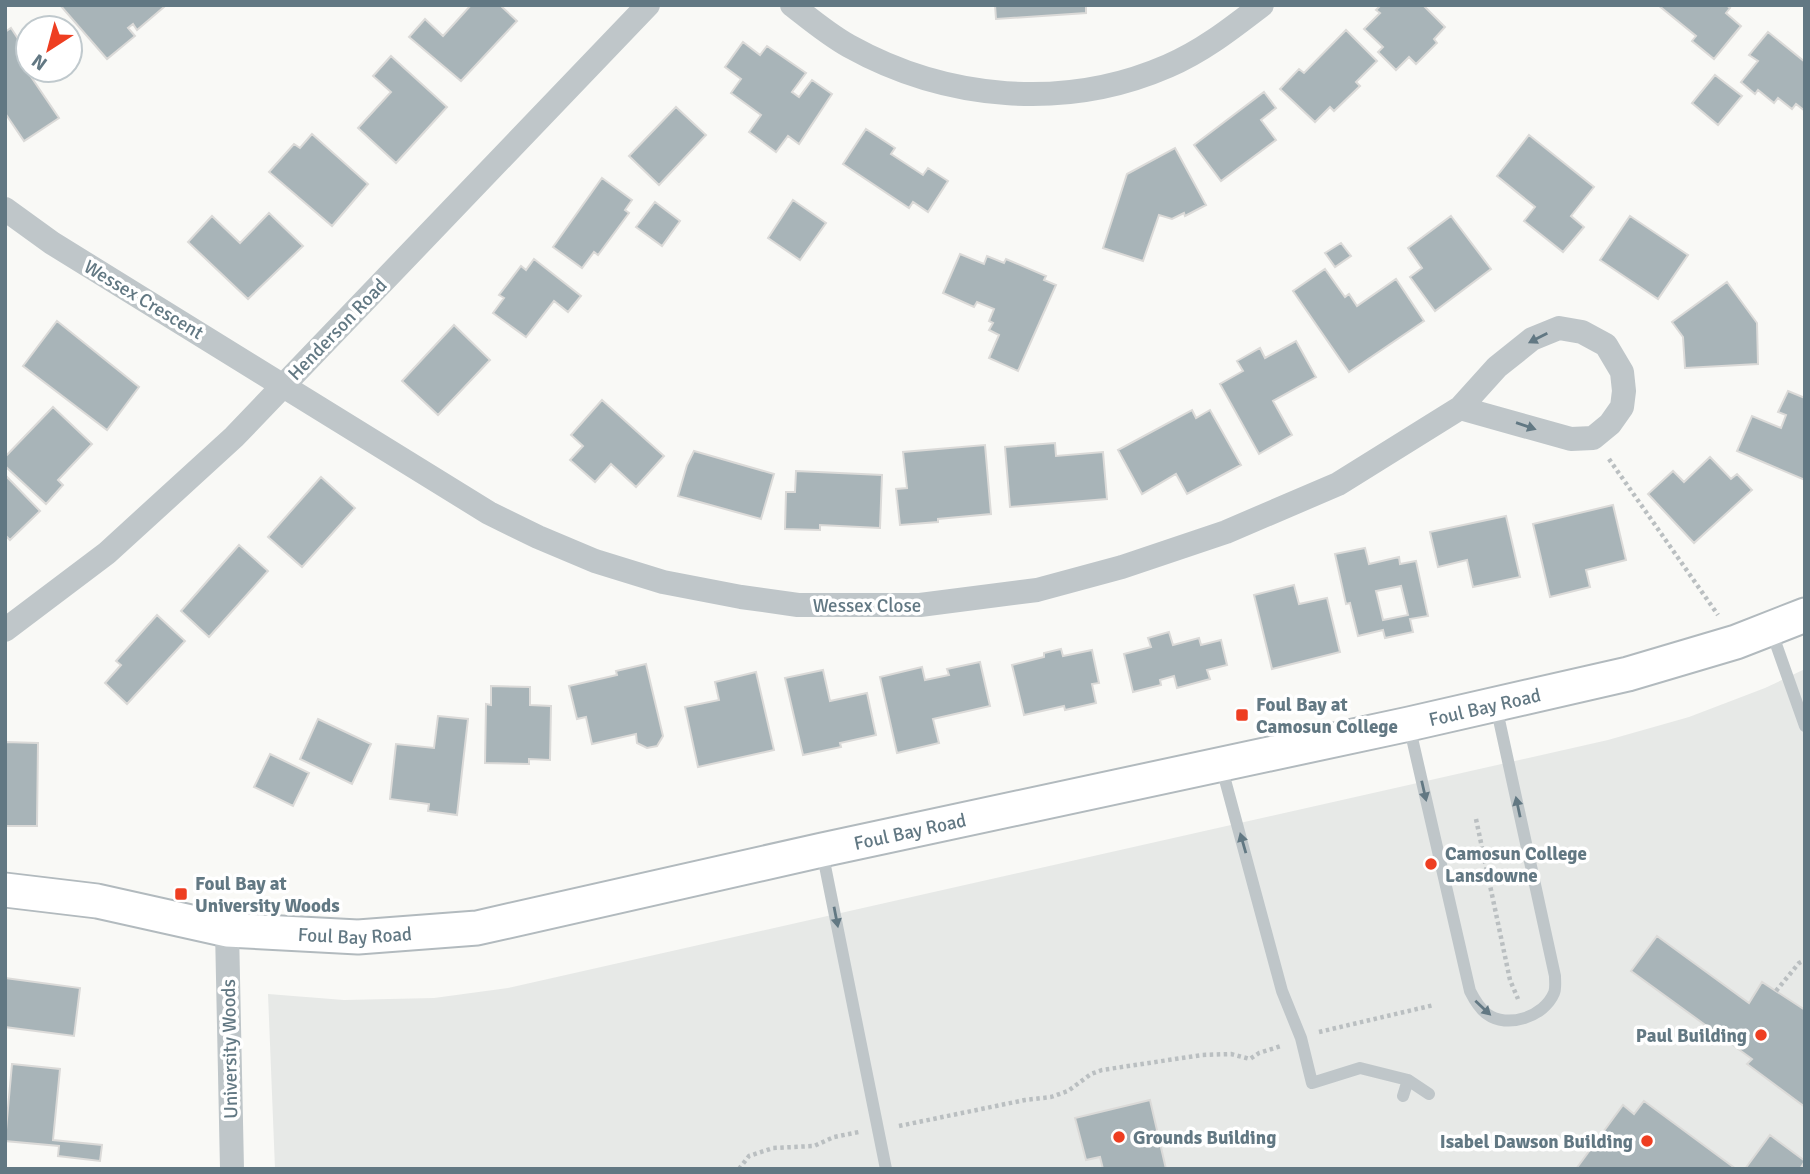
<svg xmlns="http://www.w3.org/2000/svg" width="1810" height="1174" font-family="Signika,sans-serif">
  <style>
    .built { fill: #e7e9e7 }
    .building { fill: #a8b4b8; stroke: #dbdad8; stroke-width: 2; fill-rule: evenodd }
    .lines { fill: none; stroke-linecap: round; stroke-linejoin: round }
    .secondary-casing { stroke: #b2babe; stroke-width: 37 }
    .path { stroke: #babfc1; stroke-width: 4.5; stroke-dasharray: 3.5 3.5; stroke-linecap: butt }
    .lane { stroke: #bfc6c9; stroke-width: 12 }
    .street { stroke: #bfc6c9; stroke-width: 24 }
    .secondary { stroke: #fff; stroke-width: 33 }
    .oneway { fill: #627883 }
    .poi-dot { fill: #ee3e21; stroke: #fff; stroke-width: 2.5 }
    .labels { text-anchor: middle; stroke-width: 7; stroke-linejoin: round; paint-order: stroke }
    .street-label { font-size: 19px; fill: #627883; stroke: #fff }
    .poi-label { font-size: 19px; font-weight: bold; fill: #627883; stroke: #fff; text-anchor: start }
  </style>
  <rect width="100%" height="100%" fill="#f9f9f6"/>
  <!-- built -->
  <path class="built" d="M1805,669V1169H275L268,994L344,1000L434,998L508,988L1608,740L1689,717L1765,688Z"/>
  <!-- building -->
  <path class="building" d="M60,5H163L164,7L137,30L133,24L128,28L135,36L107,59Z
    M471,5H500L517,21L461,81L409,37L425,19L443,36Z
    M995,5H1086V13L996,19Z
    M1381,5H1423L1445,27L1434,39L1437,43L1416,64L1409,57L1396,70L1378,52L1383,47L1364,29L1380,13L1376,10Z
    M1658,5H1726L1730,8L1726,13L1741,26L1714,59L1692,41L1696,36Z
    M11,28L28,54V61L23,65L59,118L24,141L5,113V32Z
    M1346,30L1377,61L1356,82L1360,86L1334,111L1330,107L1315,122L1280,89L1299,69L1304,73Z
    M1768,32L1805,62V111L1796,104L1792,109L1778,98L1774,103L1758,90L1755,94L1741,82L1758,61L1749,55Z
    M743,42L760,55L767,46L806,73L792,92L799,97L812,80L832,94L799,144L788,136L776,152L749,132L761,115L731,93L741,79L725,67Z
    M391,56L447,107L396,163L358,128L391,92L373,76Z
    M1715,75L1742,96L1718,125L1692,103Z
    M1264,92L1276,108L1261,120L1276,140L1221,181L1194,145Z
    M676,107L706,135L659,185L629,156Z
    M866,129L895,148L891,154L923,175L928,168L948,181L928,212L913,202L909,208L843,164Z
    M312,134L368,184L332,226L269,172L294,144L300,148Z
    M1529,135L1594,187L1571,216L1584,227L1563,252L1524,221L1535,207L1497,176Z
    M1175,148L1206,205L1185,216L1184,213L1172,219L1159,215L1143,261L1103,248L1127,174Z
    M602,178L632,200L625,210L629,213L598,255L594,252L582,268L553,247Z
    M793,200L826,223L800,260L768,238Z
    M655,202L680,221L662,246L636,227Z
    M269,213L303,246L248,299L188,242L212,216L240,243Z
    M1451,216L1491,269L1435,311L1410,277L1422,268L1408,248Z
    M1630,216L1688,255L1658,299L1600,260Z
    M1341,243L1351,256L1335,267L1325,253Z
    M960,254L984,264L987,256L1004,263L1006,259L1046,276L1044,280L1056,285L1018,371L989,358L999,335L989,330L993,323L989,321L994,309L977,302L974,307L943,293Z
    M534,259L581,296L568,312L554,301L526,337L493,313L504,298L499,295L521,266L526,270Z
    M1325,269L1345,297L1349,294L1357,306L1396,279L1424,321L1349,372L1293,291Z
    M1727,282L1757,323L1758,364L1685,368L1683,337L1672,322Z
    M57,321L139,387L107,430L23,366Z
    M454,325L490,360L438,415L402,381Z
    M1296,341L1316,377L1273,401L1292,435L1259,454L1220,384L1243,371L1237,361L1260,348L1265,358Z
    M1788,391L1805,398V480L1737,451L1752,416L1781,428L1786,415L1778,412Z
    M602,400L664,456L636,487L611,464L595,482L570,460L583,446L571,435Z
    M53,407L92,444L58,480L63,485L46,504L5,466V457Z
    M1192,410L1196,418L1210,410L1241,465L1187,494L1176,474L1142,494L1118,450Z
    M1055,443L1056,456L1103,452L1107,499L1010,507L1005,447Z
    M985,445L991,514L938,519V522L900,525L896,489L907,488L903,452Z
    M694,451L774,474L761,519L678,496L687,465Z
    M1710,457L1731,479L1737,474L1752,490L1694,543L1648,494L1673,471L1684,482Z
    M796,471L882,475L880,528L820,525V530L785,529L786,492H795Z
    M5,475L40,511L10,540L5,535Z
    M321,477L355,508L302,567L268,537Z
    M1613,505L1626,560L1586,570L1590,587L1550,597L1533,524Z
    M1506,516L1520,577L1473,587L1467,560L1438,567L1430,532Z
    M239,545L268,571L209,637L181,611Z
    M1365,548L1369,564L1399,557L1400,564L1416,561L1428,616L1410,619L1413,632L1385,638L1383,630L1358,636L1350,603L1346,604L1335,554ZM1401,586L1408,615L1383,620L1376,591Z
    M1294,585L1299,604L1327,598L1340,652L1272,669L1254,595Z
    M157,615L185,641L127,704L105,683L121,665L116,661Z
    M1169,632L1173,645L1199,638L1201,645L1221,640L1227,665L1207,670L1210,679L1177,688L1174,676L1160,680L1161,685L1133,692L1124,654L1151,647L1148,638Z
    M1061,649L1063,656L1092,650L1099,683L1092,684L1096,703L1065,710L1064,706L1024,715L1012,665L1044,657V653Z
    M980,662L990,706L933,719L939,743L897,753L880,677L922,667L925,680L949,675L947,669Z
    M646,664L663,736L657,746L647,748L637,743L636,734L592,744L586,717L577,719L569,686L617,675L616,671Z
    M823,670L830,701L867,693L876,735L840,743L841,747L803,755L785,678Z
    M756,672L774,750L698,767L685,707L719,700L715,682Z
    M491,686L530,687V705L551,706L550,760L529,759V764L485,763L486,704L491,705Z
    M438,716L468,719L457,815L428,811L429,804L390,799L396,744L434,748Z
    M318,719L371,744L352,784L300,759Z
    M5,742L38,743L37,826H5Z
    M270,754L309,773L293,806L254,787Z
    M1657,936L1749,1003L1762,982L1805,1010V1107L1747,1064L1752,1059L1631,971Z
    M5,978L80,988L74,1036L5,1027Z
    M12,1064L60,1069L53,1140L102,1145L100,1161L58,1156L59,1146L5,1141Z
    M1150,1100L1166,1169H1103L1100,1157L1086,1160L1075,1118Z
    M1644,1101L1736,1169H1576L1623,1105L1634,1114Z
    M1770,1135L1805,1161L1800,1169H1745Z"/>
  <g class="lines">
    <defs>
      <g id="secondary">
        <path id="s1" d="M5,890L97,901L227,930L358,937L477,928L822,850L1409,724L1628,674L1736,642L1805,615"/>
      </g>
    </defs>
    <!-- secondary casing -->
    <use href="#secondary" class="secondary-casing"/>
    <!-- path -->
    <path class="path" d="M1609,459L1718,615
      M1476,819L1510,980L1518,999
      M1776,991L1799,963L1805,960
      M1319,1032L1434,1005
      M899,1126L1025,1100L1051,1097L1068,1091L1091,1074L1102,1070L1202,1055L1231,1054L1250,1059L1259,1053L1281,1046
      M739,1169L749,1156L773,1148L814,1146L834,1137L859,1132"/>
    <!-- lane -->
    <path class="lane" d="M1771,630L1805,726
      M1409,725L1470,991C1474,999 1479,1008 1487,1014C1507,1029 1544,1017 1554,993C1556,989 1555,981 1555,976L1496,706
      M1221,765L1282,991L1301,1038L1312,1083L1360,1068L1408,1080L1429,1094
      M822,851L886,1169
      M1403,1096L1408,1080"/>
    <!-- street -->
    <path class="street" d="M792,5C810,19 829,35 849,46C946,100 1065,111 1168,66C1203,51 1232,28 1262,5
      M5,209L52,243L489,513L538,537L595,561L663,582L741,597L798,605H920L1037,590L1122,567L1226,532L1338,484L1460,408L1497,367L1532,339L1559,328L1582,332L1606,345L1622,372L1624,391L1622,407L1610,424L1593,438L1571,439L1460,408
      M5,630L107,553L234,437L648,5
      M227,930L232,1169"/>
    <!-- secondary -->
    <use href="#secondary" class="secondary"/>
  </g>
  <!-- one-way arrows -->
  <defs><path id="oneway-solid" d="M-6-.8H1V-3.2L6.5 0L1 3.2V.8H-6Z" transform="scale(1.75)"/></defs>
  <g class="oneway">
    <use href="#oneway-solid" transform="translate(1538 338) rotate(153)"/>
    <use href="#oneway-solid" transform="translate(1526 426) rotate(19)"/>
    <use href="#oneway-solid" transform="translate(1424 791) rotate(77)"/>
    <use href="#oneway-solid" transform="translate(1518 807) rotate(-102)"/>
    <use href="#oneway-solid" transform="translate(1243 843) rotate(-106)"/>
    <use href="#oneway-solid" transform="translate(836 917) rotate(79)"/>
    <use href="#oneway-solid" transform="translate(1483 1008) rotate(43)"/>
  </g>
  <!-- markers -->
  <g class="poi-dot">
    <rect x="1235" y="708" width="14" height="14" rx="3.5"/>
    <circle cx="1431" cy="864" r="7"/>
    <rect x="174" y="887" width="14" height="14" rx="3.5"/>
    <circle cx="1761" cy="1035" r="7"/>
    <circle cx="1119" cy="1137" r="7"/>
    <circle cx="1647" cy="1141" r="7"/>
  </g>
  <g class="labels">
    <!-- street labels -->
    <g class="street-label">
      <text transform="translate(144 299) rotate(31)" y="7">Wessex Crescent</text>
      <text transform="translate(337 329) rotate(-46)" y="7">Henderson Road</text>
      <text x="867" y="612">Wessex Close</text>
      <text dy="7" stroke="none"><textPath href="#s1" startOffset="1508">Foul Bay Road</textPath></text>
      <text dy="7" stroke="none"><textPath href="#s1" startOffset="920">Foul Bay Road</textPath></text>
      <text dy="7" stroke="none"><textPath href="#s1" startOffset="354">Foul Bay Road</textPath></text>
      <text transform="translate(229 1049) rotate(-91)" y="7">University Woods</text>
    </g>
    <!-- poi labels -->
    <g class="poi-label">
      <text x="1256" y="711">Foul Bay at<tspan x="1256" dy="22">Camosun College</tspan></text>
      <text x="1445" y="860">Camosun College<tspan x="1445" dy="22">Lansdowne</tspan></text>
      <text x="195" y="890">Foul Bay at<tspan x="195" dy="22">University Woods</tspan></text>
      <text x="1747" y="1042" text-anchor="end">Paul Building</text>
      <text x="1133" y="1144">Grounds Building</text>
      <text x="1633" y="1148" text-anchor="end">Isabel Dawson Building</text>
    </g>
  </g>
  <!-- border -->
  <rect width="1810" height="1174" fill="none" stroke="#627883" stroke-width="14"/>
  <!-- north arrow -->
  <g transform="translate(49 49) rotate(216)"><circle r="33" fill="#ffffff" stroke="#c0c9cd" stroke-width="2"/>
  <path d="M0-5L12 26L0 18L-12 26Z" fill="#ee3e21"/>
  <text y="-10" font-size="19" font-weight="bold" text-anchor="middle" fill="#627883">N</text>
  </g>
</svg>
